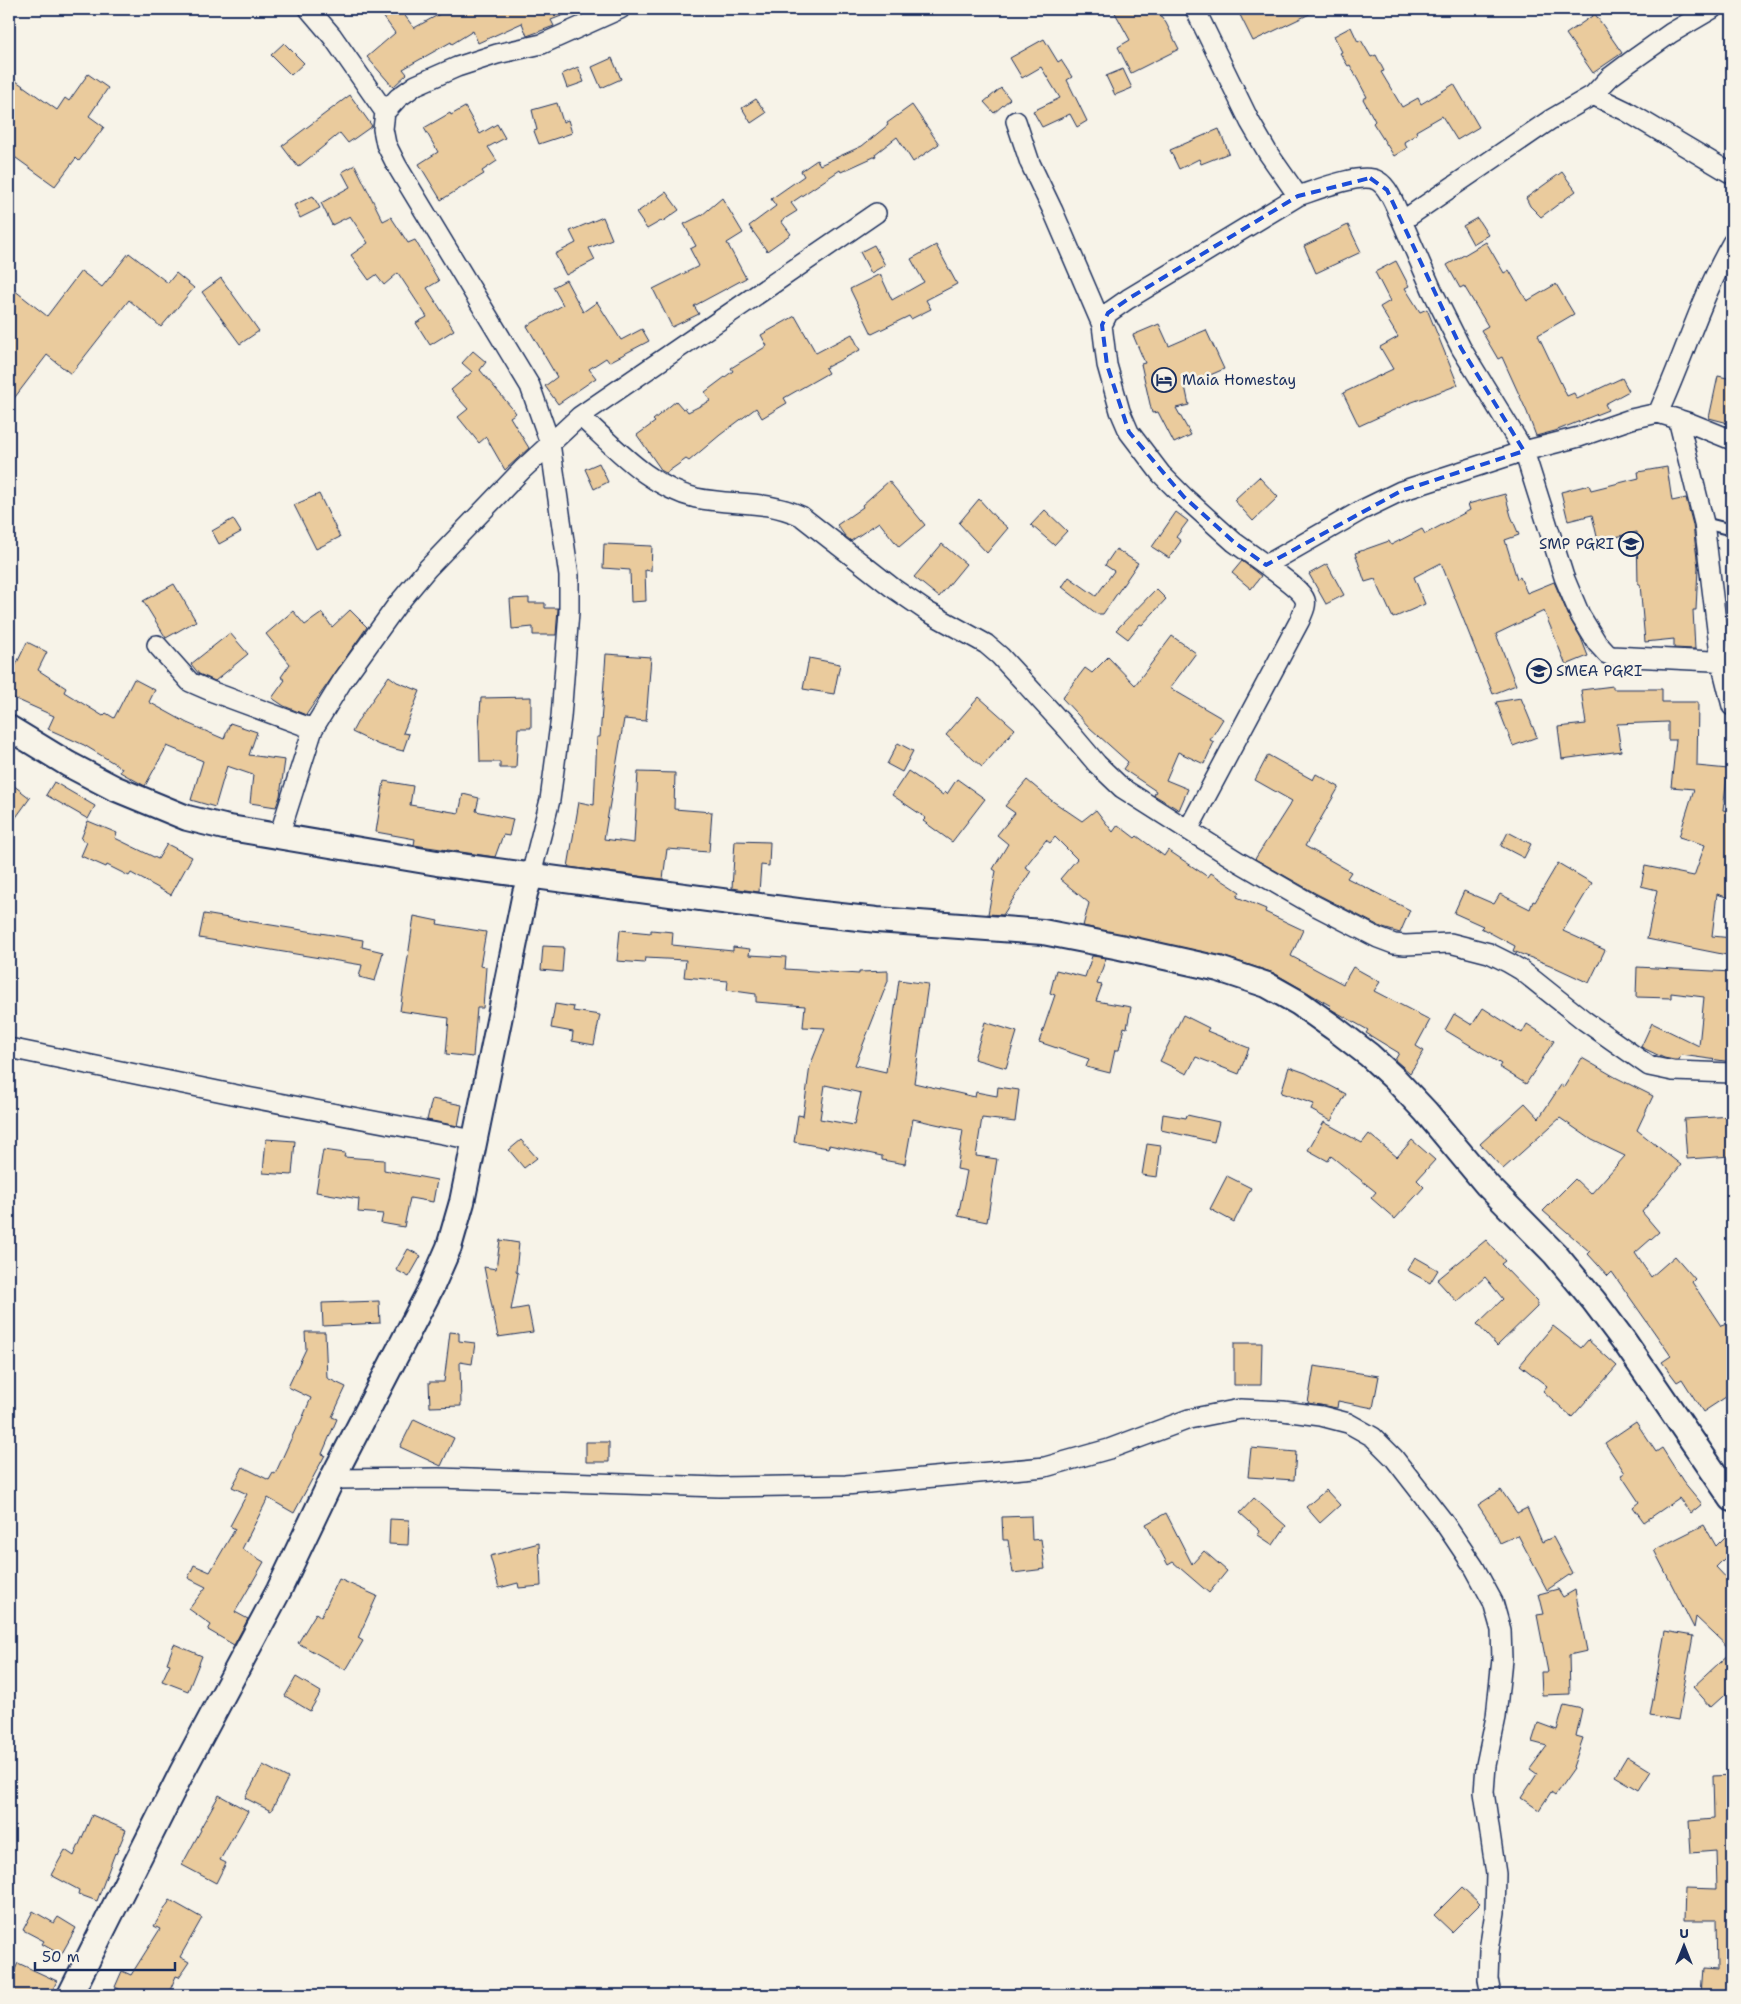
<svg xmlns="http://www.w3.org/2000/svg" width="1741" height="2004" font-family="'Shantell Sans',sans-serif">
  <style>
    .building { fill: #eacb9d; stroke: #1b2f5e; fill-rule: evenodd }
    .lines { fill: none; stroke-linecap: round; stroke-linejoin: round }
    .service-casing { stroke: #1b2f5e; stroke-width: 14 }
    .minor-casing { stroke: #1b2f5e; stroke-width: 22 }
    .tertiary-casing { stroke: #1b2f5e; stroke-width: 28 }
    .service { stroke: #f7f3e8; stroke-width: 10 }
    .minor { stroke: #f7f3e8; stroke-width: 19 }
    .tertiary { stroke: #f7f3e8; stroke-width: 24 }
    .marked { fill: none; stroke: #1d4ed8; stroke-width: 4; stroke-dasharray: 10 6; stroke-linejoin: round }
    .labels { text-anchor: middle; stroke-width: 5; stroke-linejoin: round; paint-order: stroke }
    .poi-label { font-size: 15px; fill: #1b2f5e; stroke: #f7f3e8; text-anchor: start }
  </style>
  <rect width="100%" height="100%" fill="#f7f3e8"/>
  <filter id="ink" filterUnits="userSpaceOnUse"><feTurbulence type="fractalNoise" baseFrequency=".02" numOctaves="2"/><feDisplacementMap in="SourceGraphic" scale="10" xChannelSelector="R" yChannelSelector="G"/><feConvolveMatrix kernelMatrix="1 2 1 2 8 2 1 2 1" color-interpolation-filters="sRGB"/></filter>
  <g filter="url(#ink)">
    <!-- building -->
    <path class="building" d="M378,9H400L414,28L449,9L577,10L551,20L554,26L527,36L522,23L478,43L473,31L452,44L451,42L403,69L407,74L393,87L367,57L395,33Z
      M1113,9H1156L1166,23L1179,49L1131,73L1118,47L1130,40Z
      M1237,9H1320L1253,41Z
      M1595,14L1622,53L1593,73L1566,34Z
      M1351,27L1358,42L1361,40L1371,57L1376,55L1384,71L1381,72L1402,107L1418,98L1421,104L1454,84L1479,127L1457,140L1442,116L1416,131L1417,134L1404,142L1407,148L1394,156L1373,123L1375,121L1363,99L1367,97L1350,65L1348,66L1340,53L1342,52L1334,36Z
      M1044,39L1058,62L1061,60L1072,77L1067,80L1087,121L1077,127L1070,114L1042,127L1033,111L1060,98L1041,67L1022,78L1010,58Z
      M284,43L304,63L291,75L271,55Z
      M612,58L621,79L601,88L592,67Z
      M578,67L584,82L567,88L562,74Z
      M1123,69L1132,88L1115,95L1106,76Z
      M88,74L108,88L89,116L104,127L79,161L76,158L55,186L9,153V76L57,110L65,98L69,101Z
      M1001,88L1010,99L994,113L984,102Z
      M350,95L372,126L348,143L340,133L298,167L282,146Z
      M756,99L766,113L751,123L742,108Z
      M557,103L563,122L568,120L572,133L539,144L534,131L537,130L532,110Z
      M912,105L939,144L913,162L897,137L875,154L876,156L841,172L840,170L791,203L797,211L781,221L791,234L767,251L749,226L776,206L771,199L804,176L801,171L817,160L820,165L862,146L888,125L887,123Z
      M465,107L480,134L497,124L505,138L488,147L497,161L482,171L484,174L441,200L419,164L438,152L424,128L450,113L451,115Z
      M1219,129L1229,153L1201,164L1199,159L1179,169L1170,150Z
      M355,165L383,221L391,217L408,243L415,240L439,281L427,288L454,330L430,345L416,323L427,317L398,273L384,285L376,275L369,280L351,255L368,243L350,216L332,225L321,203L350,187L342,172Z
      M1562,172L1576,191L1541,217L1530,206L1526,198Z
      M666,192L679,210L662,222L661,221L647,229L636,213Z
      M313,196L320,208L300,218L294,205Z
      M722,198L743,233L727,243L746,278L694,306L699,314L672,327L653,289L699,266L690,249L696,246L684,224L702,215Z
      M603,217L612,239L589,248L595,260L566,275L555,254L576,243L570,231Z
      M1477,218L1488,235L1473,244L1463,226Z
      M1348,225L1361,252L1316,273L1304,246Z
      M1486,242L1504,273L1509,270L1527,301L1556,284L1574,314L1538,335L1567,396L1574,393L1577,399L1622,378L1629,391L1605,404L1608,410L1555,431L1536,436L1527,412L1502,357L1498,359L1481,330L1488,326L1464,286L1460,288L1447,265Z
      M874,245L885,265L871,273L860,252Z
      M936,245L957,284L926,300L931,309L911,319L909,316L872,334L850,289L880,274L892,300L924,282L911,259Z
      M129,253L168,283L176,273L194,288L161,327L129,300L71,374L47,355L9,405V286L47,316L81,271L102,287Z
      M1396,261L1409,286L1405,288L1420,312L1427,309L1458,385L1407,404L1359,426L1343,393L1393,369L1380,347L1398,337L1380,307L1390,301L1375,272Z
      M221,278L259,331L240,344L202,292Z
      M566,280L583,312L597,302L621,340L642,329L649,341L609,362L606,358L589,369L596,378L558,404L545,386L557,377L527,326L563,305L553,287Z
      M795,316L816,353L852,334L860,350L825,368L828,373L784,398L787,403L762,418L756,408L720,435L689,461L686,459L666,473L662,471L637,435L655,422L653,420L676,401L683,409L685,408L688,412L710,401L705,392L733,371L731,368L767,346L761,335Z
      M1159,324L1169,346L1206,330L1224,369L1185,386L1189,405L1176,408L1191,435L1174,443L1158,412L1152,413L1141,364L1145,363L1133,335Z
      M473,351L486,362L480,370L516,413L510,417L529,448L505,470L486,437L479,443L458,417L468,409L451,390L472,372L462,363Z
      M1718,376L1732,379V424L1709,418Z
      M599,463L608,482L594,489L585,469Z
      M1667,467L1672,501L1686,498L1693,525L1698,567L1696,610H1693L1695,649L1674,648V639L1645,642L1640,584H1638L1637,532L1598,541L1592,515L1568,521L1561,492L1589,485L1591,490L1639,478L1638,472Z
      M1259,477L1278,497L1253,521L1234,500Z
      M889,481L925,525L899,547L879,522L851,541L845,536L837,525L863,507L862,505Z
      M319,494L340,537L316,549L294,505Z
      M1505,494L1511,516L1519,535L1505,540L1517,579L1520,577L1527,593L1554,582L1570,619L1581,638L1588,656L1566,665L1544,611L1496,634L1516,685L1493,694L1441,563L1414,577L1425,604L1393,618L1375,579L1365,582L1355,553L1389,541L1391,545L1422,529L1425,534L1470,510L1468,504Z
      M979,499L995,517L1008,528L987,553L959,523Z
      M1045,510L1067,531L1054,545L1031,525Z
      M1176,512L1188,521L1176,537L1181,541L1169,558L1152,547Z
      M233,519L241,532L219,544L212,531Z
      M604,544L652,546L651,571L645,570L646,601L631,602L630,570L603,568Z
      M942,544L966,564L939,597L914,577Z
      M1116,549L1138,563L1103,614H1097L1062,587L1069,577L1096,596L1114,571L1105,565Z
      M1242,561L1261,576L1251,589L1232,573Z
      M1327,564L1344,595L1326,604L1309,574Z
      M174,584L196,621L166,638L143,601Z
      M1156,589L1166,599L1142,625L1140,624L1128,639L1116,630Z
      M529,598V603H545V608H558L556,635H533V627L512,629L510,599Z
      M350,610L367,627L306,715L284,706L272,698L285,680L281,677L290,664L266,634L293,611L305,625L322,613L332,627Z
      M230,633L248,654L215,681L199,674L191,664Z
      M1172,636L1196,653L1170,688L1223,719L1210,740L1214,742L1204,764L1178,752L1166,780L1188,789L1179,810L1154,795L1156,791L1123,769L1128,762L1090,728L1062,698L1085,668L1092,673L1108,657L1135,685Z
      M27,642L47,652L38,670L66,688L64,692L103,716L106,713L114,718L134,679L155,690L149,702L187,723L224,739L230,723L257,732L249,755L285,760L280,796L276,807L250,803L253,775L227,766L215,807L191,800L203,761L167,746L145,786L120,772L122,768L84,745L48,729L54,716L9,696V667L14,669Z
      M606,654L651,657L646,721L624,719L604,839L634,843L638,772L675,773L674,809L712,812L709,852L667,849L663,879L568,867L579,802L594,805L597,737H600Z
      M809,658L840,664L834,694L803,689Z
      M389,676L397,682L420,691L403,733L409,734L403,751L379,745L352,732L359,719Z
      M1613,686V689H1662V702H1698L1697,766L1728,769L1723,810L1732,812V899L1717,894L1712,936L1732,938V956L1647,939L1657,890L1641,886L1645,866L1694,876L1705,845L1679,837L1694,789L1671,787L1676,740H1668V722L1617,724L1621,751L1562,759L1558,727L1586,724L1581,690Z
      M531,697V728H518L516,768H500V762H480L479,727L481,698Z
      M979,697L1015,729L982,767L946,735Z
      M1521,698L1537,737L1513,746L1496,702Z
      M898,743L913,751L902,772L887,764Z
      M1268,755L1313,780L1316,774L1339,787L1305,846L1351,872L1347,878L1410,910L1400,933L1383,928L1315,893L1255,859L1292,801L1255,780Z
      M908,771L943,795L945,792L947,794L957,779L985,799L952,842L923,821L926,818L892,795Z
      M1027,780L1051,800L1082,821L1096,810L1113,832L1118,825L1135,838L1137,836L1164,856L1168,850L1208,877L1211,873L1240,892L1237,897L1266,909L1265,912L1303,930L1291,956L1343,984L1353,967L1380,982L1374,991L1430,1020L1416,1046L1424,1051L1410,1073L1395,1060L1399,1053L1366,1033L1368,1030L1336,1012L1329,1008L1331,1006L1274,973L1222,956L1083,926L1089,903L1060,879L1077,859L1055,837L1050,843L1046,840L1025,867L1031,871L1003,915L988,914L996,871L993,869L1008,844L997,835L1015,813L1005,806Z
      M384,781L413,786L410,805L459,813L463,794L479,798L476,811L513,819L509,836L503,835L495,857L414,845L415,839L376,832Z
      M9,782L30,798L9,827Z
      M54,782L95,806L88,819L46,795Z
      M88,821L117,833L115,838L158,859L167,844L192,857L171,895L131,873L129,876L107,865L106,867L81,856L87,842L81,839Z
      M1508,832L1531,844L1524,858L1501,846Z
      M735,841L770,842L769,866L761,865L759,892L732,888Z
      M1558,863L1592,883L1563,931L1605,950L1589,983L1550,965L1513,951L1515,946L1481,928L1483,926L1454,913L1464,891L1494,904L1500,894L1530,909L1533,901L1535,902Z
      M204,914L363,940L362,947L383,952L375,981L359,977L362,965L199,938Z
      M414,916L438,921L437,924L486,932L480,966L486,967L483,1008H477L473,1057L446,1054L449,1018L400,1011Z
      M620,930L651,933V930L673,932L672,945L733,951V947L750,949L749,955L786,957L785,969L859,974V972L888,971V981L855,1065L886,1072L899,980L928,984L914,1083L975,1097L976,1092L997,1096L998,1087L1019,1090L1015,1122L982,1118L976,1156L997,1159L987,1222L958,1216L967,1171L957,1169L963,1130L913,1119L905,1164L882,1160V1156L829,1145L828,1148L794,1142L798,1115L803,1116L810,1066L825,1028L803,1027L805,1006L756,1002V994L727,990L728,981L684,977L686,960L645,958L644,963L617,961ZM825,1085L861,1093L854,1125L820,1119Z
      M543,946L564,947L562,972L541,970Z
      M1092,956L1106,958L1097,984L1102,985L1096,1001L1131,1007L1127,1028L1124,1027L1119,1050H1115L1110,1073L1086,1067L1089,1059L1039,1042L1055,995L1050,993L1056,970L1085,977Z
      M1637,967L1732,972V1062L1681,1055L1679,1060H1674L1664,1058L1641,1047L1652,1023L1699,1046L1704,997L1671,993V998L1636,997Z
      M555,1004L574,1007L573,1011L600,1015L594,1045L572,1041L573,1032L551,1028Z
      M1483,1008L1522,1033L1527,1024L1554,1041L1526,1084L1499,1067L1501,1064L1445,1030L1454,1014L1472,1025Z
      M1183,1015L1209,1028L1207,1031L1249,1048L1239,1074L1196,1057L1187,1074L1160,1061Z
      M985,1022L1017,1032L1006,1068L974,1059Z
      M1582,1058L1615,1077L1653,1096L1637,1130L1681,1165L1642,1212L1659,1232L1635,1253L1651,1277L1675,1256L1695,1279L1692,1282L1721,1326L1732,1322V1393L1703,1412L1682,1379L1677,1382L1662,1362L1671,1356L1612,1272L1608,1276L1588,1254L1590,1252L1543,1211L1575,1179L1591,1194L1625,1156L1592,1140L1560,1118L1503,1169L1480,1144L1525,1103L1539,1118L1561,1085L1564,1087Z
      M1289,1067L1306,1073L1346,1094L1331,1121L1311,1110L1314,1104L1281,1093Z
      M432,1099L462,1105L458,1126L427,1120Z
      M1163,1114L1186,1118L1187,1115L1219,1122L1214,1142L1161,1130Z
      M1732,1116V1156L1687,1159L1684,1119Z
      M1324,1122L1362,1143L1369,1134L1397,1157L1412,1140L1435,1160L1417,1180L1424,1187L1395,1219L1371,1198L1376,1192L1331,1156L1328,1161L1308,1150Z
      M266,1139L295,1141L292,1175L263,1173Z
      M521,1140L537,1158L524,1168L509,1150Z
      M1147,1144L1161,1146L1157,1177L1142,1175Z
      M323,1150L345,1153L344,1157L384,1160V1170L437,1180L433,1202L410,1198L404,1227L381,1223L383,1214L358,1212L359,1199L316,1192Z
      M1227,1176L1251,1188L1234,1222L1210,1209Z
      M500,1240L519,1243L516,1272L518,1273L511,1310L528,1307L533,1332L498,1337L484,1267L496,1269Z
      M1486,1240L1505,1261L1501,1264L1537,1301V1307L1497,1346L1477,1324L1503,1299L1485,1277L1457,1302L1437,1280Z
      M408,1249L421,1256L409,1277L396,1270Z
      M1415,1257L1438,1270L1430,1283L1407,1270Z
      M379,1301L380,1323L323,1326L322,1303Z
      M1553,1326L1581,1348L1588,1340L1617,1366L1572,1417L1543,1391L1547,1386L1520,1365Z
      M305,1332H325L327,1378L346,1387L332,1417L337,1419L322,1454L325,1455L294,1513L268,1498L242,1549L264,1562L235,1612L248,1619L234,1645L208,1630L211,1625L189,1609L206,1587L188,1578L194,1565L210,1572L235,1529L230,1526L247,1494L232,1487L243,1467L269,1480L273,1473L275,1474L297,1426H299L311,1398L288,1387L306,1349Z
      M450,1332L459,1333V1341L475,1343L472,1364L460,1362L461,1406L430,1407L429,1382H444Z
      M1234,1343H1262L1261,1385H1234Z
      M1314,1366L1379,1376L1373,1408L1338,1401L1337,1408L1308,1403Z
      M414,1419L454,1438L441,1466L400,1447Z
      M1636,1422L1656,1452L1662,1448L1683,1481L1702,1504L1691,1513L1679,1498L1644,1522L1633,1507L1639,1502L1621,1475L1625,1473L1605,1443Z
      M586,1442H609V1462H586Z
      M1251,1448L1296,1452L1294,1480L1248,1477Z
      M1326,1490L1340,1505L1320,1523L1306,1507Z
      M1501,1490L1517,1513L1527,1508L1542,1542L1553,1537L1572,1573L1547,1590L1518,1535L1500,1543L1492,1526L1478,1505Z
      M1254,1498L1286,1526L1273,1545L1258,1535L1260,1531L1240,1513Z
      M1166,1513L1192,1564L1204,1551L1227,1571L1209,1593L1173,1562L1168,1565L1146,1524Z
      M1031,1516L1032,1540L1041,1539L1045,1569L1013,1573L1008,1540H1003L1002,1517Z
      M390,1519L409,1520L408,1545L389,1544Z
      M1704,1525L1716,1546L1732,1530V1551L1716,1567L1732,1584V1688L1711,1707L1693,1687L1732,1651L1696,1617L1694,1628L1654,1550Z
      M539,1543L541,1586L519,1588L518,1583L499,1588L490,1556Z
      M339,1579L377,1596L358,1638L363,1641L346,1670L298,1643L316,1613L321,1617Z
      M1558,1589L1563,1597L1575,1590L1587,1651L1569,1655L1570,1694L1542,1695L1541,1672H1548L1537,1615L1544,1614L1539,1594Z
      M1665,1631L1693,1636L1678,1721L1650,1716Z
      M174,1644L202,1656L188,1691L162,1681L170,1664L167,1663Z
      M296,1677L321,1692L310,1711L285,1696Z
      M1564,1705L1582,1709L1576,1736L1583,1738L1573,1767L1574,1768L1555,1795L1551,1792L1539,1810L1521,1798L1537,1774L1530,1769L1547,1746L1532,1742L1538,1723L1557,1730Z
      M1627,1756L1651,1771L1639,1790L1615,1776Z
      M263,1765L288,1778L271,1811L245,1798Z
      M1732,1775V1995H1701L1703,1969L1717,1970L1716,1920H1684L1685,1888L1717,1889L1716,1851L1691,1853L1689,1821L1714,1819L1713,1776Z
      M219,1795L248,1811L220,1860L226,1863L216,1883L182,1865L201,1830L200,1829Z
      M92,1815L126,1830L116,1854L115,1853L97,1901L78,1894L79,1890L51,1875L65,1850L74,1856Z
      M1462,1887L1480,1904L1452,1932L1434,1915Z
      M170,1900L202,1918L180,1957L189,1962L179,1977L176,1976L168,1995H130L115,1987L122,1971L131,1975L160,1929L154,1926Z
      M33,1911L54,1923L58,1917L76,1928L61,1955L42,1944L44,1941L23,1930Z
      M18,1963L57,1981L50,1995H15L9,1992V1982Z"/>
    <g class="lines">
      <defs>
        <path id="service" d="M1704,523L1732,530"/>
        <path id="minor" d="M309,9L332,36L385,112
          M1195,9L1250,122L1268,153L1298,196
          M1712,9L1671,33L1630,62L1610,77L1593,95L1550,120L1402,221C1396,209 1390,188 1378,181C1362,171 1314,191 1298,196L1128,299L1108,313L1102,325L1107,365L1120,411L1129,432L1161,474L1184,497L1234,542L1266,565L1362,510L1401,491L1524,451L1579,437L1631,419L1658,413L1690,423L1732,440
          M1593,95L1626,111L1732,174
          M1016,121L1030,163L1053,211L1102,325
          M1402,221L1432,290L1461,348L1524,451L1564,577L1580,615L1597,643L1607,654L1612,656L1732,662
          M1658,413C1684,357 1701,297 1732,243
          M580,416C615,447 649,487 696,498C734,506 763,499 801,516L893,588L928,612L986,644L1000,656L1069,731L1097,764L1122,788L1188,830
          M1678,419L1704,523L1721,662L1732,706
          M1266,565C1276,573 1302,590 1305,600C1307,606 1302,614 1300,620L1188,830L1239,862L1310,903L1378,938L1394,944L1405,945L1450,943L1489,953L1509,963L1521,970L1585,1021L1649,1066L1673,1071L1732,1073
          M157,645L190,682L213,692L313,729
          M279,836L313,729L343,680L397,605L427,569L522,470L580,416L876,213
          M531,875L550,800L561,717L569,612V576L550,443L530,386L397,166L386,144L383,129L385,112L398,98L416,85L457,67L497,54L542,44L620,9
          M9,1048L247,1097L474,1140
          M332,1479L438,1478L719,1487L846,1485L1045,1467L1109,1449L1189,1419L1240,1409L1283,1411L1321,1416L1348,1423L1373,1437L1394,1458L1443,1521L1474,1567L1493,1602L1501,1630L1502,1659L1496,1717L1486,1765L1484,1792L1496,1874L1495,1912L1489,1950L1488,1979L1491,1995"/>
        <path id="tertiary" d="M9,728L68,764L114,788L187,818L224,827L437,863L813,913L877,920L1043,932L1120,947L1219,969L1267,985L1299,1003L1334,1028L1369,1055L1395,1079L1426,1112L1487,1185L1555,1254L1594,1301L1624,1341L1732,1499
          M70,1995L182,1772L279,1590L332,1479L432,1286L449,1247L462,1202L525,893L531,875"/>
      </defs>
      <!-- service casing -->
      <use href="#service" class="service-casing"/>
      <!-- minor casing -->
      <use href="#minor" class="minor-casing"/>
      <!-- tertiary casing -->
      <use href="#tertiary" class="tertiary-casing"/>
      <!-- service -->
      <use href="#service" class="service"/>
      <!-- minor -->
      <use href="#minor" class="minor"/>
      <!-- tertiary -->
      <use href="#tertiary" class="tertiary"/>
    </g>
  </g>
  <!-- marked area -->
  <path class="marked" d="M1370,178L1387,190L1461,348L1524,451L1401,491L1266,565L1234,542L1184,497L1129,432L1107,365L1102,325L1108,313L1128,299L1298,196Z"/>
  <!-- icons -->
  <defs>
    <symbol id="hotel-ring" viewBox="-11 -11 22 22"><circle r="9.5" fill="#f7f3e8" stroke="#1b2f5e" stroke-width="1.5"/><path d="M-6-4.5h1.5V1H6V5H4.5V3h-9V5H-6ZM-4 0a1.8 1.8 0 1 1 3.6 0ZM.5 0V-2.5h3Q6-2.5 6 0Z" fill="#1b2f5e"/></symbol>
    <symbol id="school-ring" viewBox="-11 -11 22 22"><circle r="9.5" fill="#f7f3e8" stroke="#1b2f5e" stroke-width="1.5"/><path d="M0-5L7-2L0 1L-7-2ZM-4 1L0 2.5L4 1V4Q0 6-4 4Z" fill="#1b2f5e"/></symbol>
  </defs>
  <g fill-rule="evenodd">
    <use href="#hotel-ring" x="1150" y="366" width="28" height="28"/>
    <use href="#school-ring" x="1617" y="530" width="28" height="28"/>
    <use href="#school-ring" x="1525" y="657" width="28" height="28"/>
  </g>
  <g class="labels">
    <!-- poi labels -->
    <g class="poi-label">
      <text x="1182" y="385">Maia Homestay</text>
      <text x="1614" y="549" text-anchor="end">SMP PGRI</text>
      <text x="1556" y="676">SMEA PGRI</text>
    </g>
  </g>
  <!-- margin -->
  <rect width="1741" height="2004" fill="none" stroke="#f7f3e8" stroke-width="30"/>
  <rect x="15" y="15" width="1711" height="1974" fill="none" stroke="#1b2f5e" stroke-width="2" filter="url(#ink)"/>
  <!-- north arrow -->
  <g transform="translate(1684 1946)" stroke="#f7f3e8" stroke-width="4" paint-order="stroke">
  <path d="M0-4L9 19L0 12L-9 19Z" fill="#1b2f5e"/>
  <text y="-8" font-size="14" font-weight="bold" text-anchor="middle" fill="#1b2f5e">U</text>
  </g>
  <!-- scale -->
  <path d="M35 1962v8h140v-8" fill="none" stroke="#1b2f5e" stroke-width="2.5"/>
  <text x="42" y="1962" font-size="15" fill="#1b2f5e" stroke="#f7f3e8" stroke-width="4" paint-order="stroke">50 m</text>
</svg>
